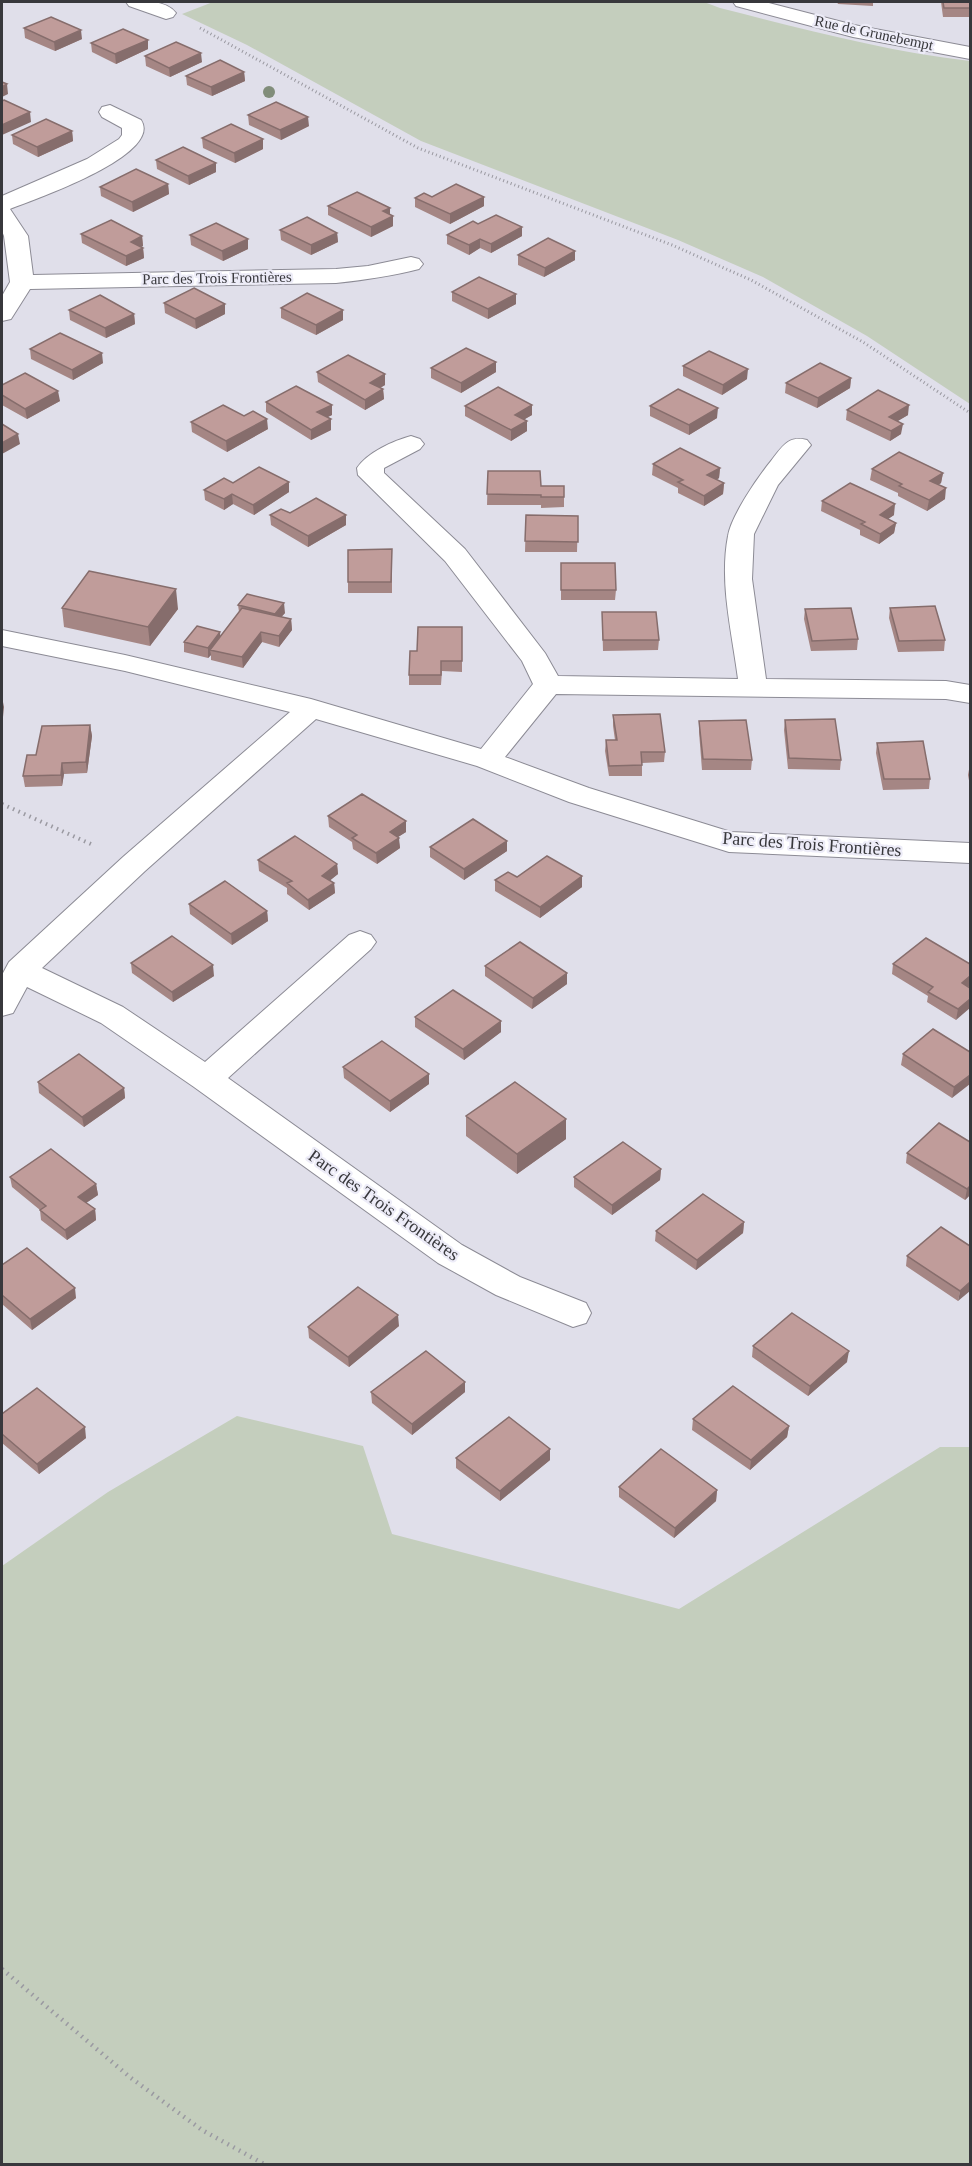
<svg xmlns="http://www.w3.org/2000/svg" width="972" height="2166" font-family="Georgia,serif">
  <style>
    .green { fill: #c4cebd }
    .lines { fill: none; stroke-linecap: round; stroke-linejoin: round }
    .minor-casing { stroke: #8c8b95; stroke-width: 2 }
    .path-far2 { stroke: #9a99a1; stroke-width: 3; stroke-dasharray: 1 3; stroke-linecap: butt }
    .path-far1 { stroke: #9a99a1; stroke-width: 4; stroke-dasharray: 1.5 4.5; stroke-linecap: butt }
    .path { stroke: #9a99a1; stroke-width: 4.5; stroke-dasharray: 1.5 5; stroke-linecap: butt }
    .minor { fill: #fff; fill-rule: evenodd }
    .tree { fill: #818d7a }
    .wall { fill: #a58684 }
    .shaded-wall { fill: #866d6c }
    .building { fill: #c09c9a; stroke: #866d6c; stroke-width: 1.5 }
    .labels { text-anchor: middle; stroke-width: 4.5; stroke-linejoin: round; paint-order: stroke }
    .far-street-label { font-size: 15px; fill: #38383c; stroke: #edecf8 }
    .street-label { font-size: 18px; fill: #38383c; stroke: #edecf8 }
  </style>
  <rect width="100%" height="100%" fill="#e0dfea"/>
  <!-- green -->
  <path class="green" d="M213,2H704L720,8C803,29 885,51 970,61V404L867,336L763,277L678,240L421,141L247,45L182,14Z
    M237,1416L363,1446L392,1534L679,1609L940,1447H970V2164H2V1566L108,1492Z"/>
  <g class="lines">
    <defs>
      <path id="minor" d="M126,2C140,0 167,0 176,13L173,17L166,19L129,6Z
        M733,2H765L854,25L970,47V59L853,37L736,6Z
        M110,105L141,120C164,155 33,200 10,209L28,236L33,275L336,269L368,266L411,257L419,259L423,264L419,269C392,276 364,280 336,283L30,289L11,319L2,321V296L10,282L4,236L2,231V196L87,159L119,139L122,135V128L102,117L99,112L102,107Z
        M411,436L420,439L424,444L420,449L384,468V473L465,549L545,653L558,676L738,679C732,632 719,583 728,536C731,516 758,477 771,461C782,447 788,435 807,440L811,445L778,485L754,534L752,579L766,679L946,681L970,685V703L946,699L556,694L505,757L589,788L731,832L970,843V863L729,852L569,802L477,766L316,719L145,871L42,968L123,1007L205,1062L349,935L360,931L371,935L376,942L371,949L228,1078L462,1245L520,1277L586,1303L591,1313L586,1323L573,1327L496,1295L438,1263L194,1087L101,1023L27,987L13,1013L2,1016V975L9,962L123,857L290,712L125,671L2,646V630L125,655L311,699L481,749L533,684L522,661L445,561L358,475L357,468C368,452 393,441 411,436Z"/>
    </defs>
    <!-- minor casing -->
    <use href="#minor" class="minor-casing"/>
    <!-- path-far2 -->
    <path class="path-far2" d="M200,28L418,148L672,245L751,280L863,342L970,413"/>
    <!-- path-far1 -->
    <path class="path-far1" d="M2,804L93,845"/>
    <!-- path -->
    <path class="path" d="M2,1969L131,2078L202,2130L264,2164"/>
    <!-- minor -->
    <use href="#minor" class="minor"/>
  </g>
  <!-- trees -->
  <circle class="tree" cx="269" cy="92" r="6"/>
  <!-- wall -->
  <path class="wall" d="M837,2H873V6L838,4Z
    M941,2H970V17H943Z
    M24,28L82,39L55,51L25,38Z
    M148,40V49L116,64L92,52L91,43Z
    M145,56L202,62L170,77L146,66Z
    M244,72L245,81L212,96L187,85L186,76Z
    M248,115L309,126L281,140L249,125Z
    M72,131L73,141L38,157L13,144L12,135Z
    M202,138L263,139V149L235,163L203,148Z
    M156,160L216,172L189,185L157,169Z
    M168,184L169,194L133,212L101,196L100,187Z
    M432,197L484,206L450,224L415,207V198Z
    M328,206L390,215L393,216V226L371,237L328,215Z
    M478,224L522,236L491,253L480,248L469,255L447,244V235Z
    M280,230L337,233L338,242L311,255L281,240Z
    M81,234L142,236L143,246L141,247L143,248L144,258L126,266L82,243Z
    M190,235L248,249L223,261L191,245Z
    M575,251V260L544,277L518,265V255Z
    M452,292L516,294V304L488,319L452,301Z
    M164,303L225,304V314L196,329L165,313Z
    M281,308L343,310V320L316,335L281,318Z
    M69,310L134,314L135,324L106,338L70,320Z
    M30,349L103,363L73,380L31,359Z
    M683,366L747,379L722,395L683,376Z
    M431,368L496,372L461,393L431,378Z
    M317,372L385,385L380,388L383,389L384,399L365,410L318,382Z
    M851,378L850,388L817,408L785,393L786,383Z
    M2,385L60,401L27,419L2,405Z
    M266,402L332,415L327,417L331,430L311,440L266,412Z
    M532,405V415L524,419L527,431L511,441L465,416V406Z
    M650,406L717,418L689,435L650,416Z
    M847,410L908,415L897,421L901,434L890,441L846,420Z
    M191,422L268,429L227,452L192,432Z
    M653,464L720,468L719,478L716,480L724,483L723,494L704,506L678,493V488L652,475Z
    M872,469L943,473L941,483L938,485L945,499L927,511L898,496V493L870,480Z
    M488,471L541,486H564V507L541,508V505H487Z
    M289,482V492L254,515L233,504L224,510L205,500L204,490L233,483Z
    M822,501L894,515L888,519L896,523L894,533L879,544L860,535V530L821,511Z
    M290,513L346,525L308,547L271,525L270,515Z
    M526,515L578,516L577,552H525Z
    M392,549V593H348V582Z
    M561,563L616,590L615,600H561Z
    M238,605L285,613L281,617L291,619L292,630L279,647L262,642L243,668L211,660V655L208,658L184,652V642L220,632V636L239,612Z
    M62,608L178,609L150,646L64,627Z
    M890,608L945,640L944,651L898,652L889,618Z
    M805,609L858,639L857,650L811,651L804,619Z
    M602,612L659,640L658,650L603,651Z
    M462,627V672L442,671L441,685H409V675Z
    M613,715L665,752L664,762L642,763V776H609L605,751L606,740H615L613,726Z
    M785,720L841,760L840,770L788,769L784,730Z
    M699,721L752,760L751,770H702L699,732Z
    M90,725L92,736L87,773L64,774L62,786L25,787L23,776L36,755Z
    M877,743L930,779L929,789L883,790L876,753Z
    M970,764V786L968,775Z
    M328,816L406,821V832L398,837L400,848L377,864L353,849L352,842L329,827Z
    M430,847L507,851L464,880L430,857Z
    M258,860L337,864L338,874L330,880L334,883L335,893L309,910L287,894V888L259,871Z
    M517,877L582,887L540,918L495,891V880Z
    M189,904L267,911L268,921L232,945L190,914Z
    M131,963L214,976L173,1002L132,973Z
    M893,964H970V985L969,986L956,1020L927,1002L928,996L892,974Z
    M485,966L567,984L532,1009L485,976Z
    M415,1017L501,1032L464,1060L415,1027Z
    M970,1052L952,1098L901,1065L903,1054Z
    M343,1067L429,1084L390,1112L344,1078Z
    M38,1082L124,1088L125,1098L84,1127L39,1093Z
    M466,1116L566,1119V1139L517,1174L466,1136Z
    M970,1142V1195L965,1200L906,1163L907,1153Z
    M661,1169L660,1180L612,1215L574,1187V1177Z
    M10,1177L96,1184L98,1195L86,1203L95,1209L96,1220L67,1240L41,1220L40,1210L12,1187Z
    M744,1222L743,1233L696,1270L655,1241L656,1231Z
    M970,1246L958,1301L906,1266L907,1256Z
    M2,1265L76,1298L32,1330L2,1304Z
    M399,1326L349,1367L309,1338L308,1327Z
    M753,1346L847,1362L808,1396L752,1357Z
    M371,1392H465L412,1435L372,1403Z
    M2,1414L86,1438L39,1474L2,1443Z
    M693,1419L789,1426L787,1437L750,1470L692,1430Z
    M550,1449V1460L500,1501L456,1468V1458Z
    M619,1487L717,1490L716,1501L674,1538L619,1497Z"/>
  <!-- shaded-wall -->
  <path class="shaded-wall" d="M81,30L82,39L55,51L54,42Z
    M148,40V49L116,64L115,54Z
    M201,53L202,62L170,77L169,68Z
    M244,72L245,81L212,96L211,87Z
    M7,84L8,94L2,97V87Z
    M30,112L31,122L2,135V125Z
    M308,117L309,126L281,140L280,130Z
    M72,131L73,141L38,157L37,147Z
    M263,139V149L235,163L234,153Z
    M216,163V172L189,185L188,176Z
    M168,184L169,194L133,212L132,202Z
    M484,197V206L450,224V214Z
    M390,208V217L383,211Z
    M393,216V226L371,237V227Z
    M522,227V236L491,253V244Z
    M337,233L338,242L311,255V245Z
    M142,236L143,246L132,251L131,242Z
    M248,239V249L223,261L222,251Z
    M480,239V248L469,255V245Z
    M143,248L144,258L126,266V256Z
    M575,251V260L544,277L545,268Z
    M516,294V304L488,319V309Z
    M225,304V314L196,329L195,319Z
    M343,310V320L316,335V325Z
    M134,314L135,324L106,338L105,328Z
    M102,353L103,363L73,380L72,370Z
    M496,362V372L461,393V383Z
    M748,369L747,379L722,395L723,385Z
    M385,374V385L371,393L370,383Z
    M851,378L850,388L817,408L818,398Z
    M383,389L384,399L365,410V400Z
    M58,391L60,401L27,419L25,409Z
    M332,405V415L318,422L317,412Z
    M532,405V415L515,425V415Z
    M909,405L908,415L888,427L889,417Z
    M718,408L717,418L689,435V425Z
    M267,419L268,429L227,452L226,441Z
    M331,419V430L311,440V430Z
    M527,421V431L511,441V430Z
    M903,424L901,434L890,441L891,431Z
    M18,434L20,444L2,454V443Z
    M720,468L719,478L707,486V475Z
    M943,473L941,483L929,491L930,481Z
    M289,482V492L254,515L253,505Z
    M724,483L723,494L704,506V496Z
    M946,488L945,499L927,511L929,500Z
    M232,494L233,504L224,510V499Z
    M895,504L894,515L879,525L880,515Z
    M346,515V525L308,547V536Z
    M896,523L894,533L879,544L880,534Z
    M176,589L178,609L150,646L148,627Z
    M284,603L285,613L275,624V614Z
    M291,619L292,630L279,647V636Z
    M220,632L221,642L210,650L211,655L208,658V648Z
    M261,632L262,642L243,668L242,657Z
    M2,697L4,707L2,727Z
    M90,725L92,736L87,773L86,762Z
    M62,763L64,774L62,786L61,775Z
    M406,821V832L390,842V832Z
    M399,838L400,848L377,864L376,853Z
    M507,841V851L464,880V869Z
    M337,864L338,874L322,887V876Z
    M582,876V887L540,918V907Z
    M334,883L335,893L309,910L308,900Z
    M267,911L268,921L232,945L231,934Z
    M213,965L214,976L173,1002L172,992Z
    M567,973V984L532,1009L533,998Z
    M970,976V985L960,993L962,983Z
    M970,999V1008L956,1020L958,1009Z
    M501,1021V1032L464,1060L463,1049Z
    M429,1074V1084L390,1112V1101Z
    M970,1075V1084L952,1098L954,1087Z
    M124,1088L125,1098L84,1127L82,1117Z
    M566,1119V1139L517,1174V1154Z
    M661,1169L660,1180L612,1215V1205Z
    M96,1184L98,1195L80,1207L78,1197Z
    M970,1186V1195L965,1200L967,1189Z
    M95,1209L96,1220L67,1240L65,1230Z
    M744,1222L743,1233L696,1270L697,1260Z
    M970,1282V1291L958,1301L960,1291Z
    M75,1288L76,1298L32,1330L30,1319Z
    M398,1315L399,1326L349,1367L348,1357Z
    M849,1351L847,1362L808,1396L810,1386Z
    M465,1382V1392L412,1435V1424Z
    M789,1426L787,1437L750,1470L751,1460Z
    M85,1427L86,1438L39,1474L37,1464Z
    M550,1449V1460L500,1501V1491Z
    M717,1490L716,1501L674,1538L675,1528Z"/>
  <!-- building -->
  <path class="building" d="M943,2H970V8H944Z
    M51,17L81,30L54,42L24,28Z
    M123,29L148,40L115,54L91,43Z
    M176,42L201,53L169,68L145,56Z
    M220,60L244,72L211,87L186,76Z
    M2,82L7,84L2,87Z
    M4,100L30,112L2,125V101Z
    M276,102L308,117L280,130L248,115Z
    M46,119L72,131L37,147L12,135Z
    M231,124L263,139L234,153L202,138Z
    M183,147L216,163L188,176L156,160Z
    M136,169L168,184L132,202L100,187Z
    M456,184L484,197L450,214L415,198L424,193L432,197Z
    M357,192L390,208L383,211L393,216L371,227L328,206Z
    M496,215L522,227L491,244L480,239L469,245L447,235L473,221L478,224Z
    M307,217L337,233L311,245L280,230Z
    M111,220L142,236L131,242L143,248L126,256L81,234Z
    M216,223L248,239L222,251L190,235Z
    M548,238L575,251L545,268L518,255Z
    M479,277L516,294L488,309L452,292Z
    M194,288L225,304L195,319L164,303Z
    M307,293L343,310L316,325L281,308Z
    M100,295L134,314L105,328L69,310Z
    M60,333L102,353L72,370L30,349Z
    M466,348L496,362L461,383L431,368Z
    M709,351L748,369L723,385L683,366Z
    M348,355L385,374L370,383L383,389L365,400L317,372Z
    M820,363L851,378L818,398L786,383Z
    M25,373L58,391L25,409L2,395V385Z
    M296,386L332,405L317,412L331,419L311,430L266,402Z
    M498,387L532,405L515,415L527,421L511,430L465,406Z
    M678,389L718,408L689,425L650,406Z
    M878,390L909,405L889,417L903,424L891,431L847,410Z
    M223,405L244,416L253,411L267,419L226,441L191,422Z
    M2,424L18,434L2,443Z
    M680,448L720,468L707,475L724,483L704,496L678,482L683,480L653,464Z
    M899,452L943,473L930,481L946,488L929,500L899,486L902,484L872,469Z
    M259,467L289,482L253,505L232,494L224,499L204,490L224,478L233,483Z
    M488,471H540L541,486H564V497H541V495L487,494Z
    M850,483L895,504L880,515L896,523L880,534L861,524L865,522L822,501Z
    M316,498L346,515L308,536L270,515L281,509L290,513Z
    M526,515L578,516V542L525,541Z
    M392,549L391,582H348V550Z
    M561,563H615L616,590H561Z
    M89,571L176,589L148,627L62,608Z
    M247,594L284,603L275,614L238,605Z
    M935,606L945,640L899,641L890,608Z
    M242,608L291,619L279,636L261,632L242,657L210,650Z
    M851,608L858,639L812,641L805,609Z
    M602,612H656L659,640H603Z
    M197,626L220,632L208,648L184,642Z
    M418,627H462V661H441V675H409L410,651H417Z
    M660,714L665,752H641L642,765L609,766L606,740H617L613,715Z
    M835,719L841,760L789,758L785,720Z
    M746,720L752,760L703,759L699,721Z
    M90,725L86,762L62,763L61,775L23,776L27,755H36L42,726Z
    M923,741L930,779H884L877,743Z
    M362,794L406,821L390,832L399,838L376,853L352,838L357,835L328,816Z
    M473,819L507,841L464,869L430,847Z
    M295,836L337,864L322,876L334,883L308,900L287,883L292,881L258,860Z
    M547,856L582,876L540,907L495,880L508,872L517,877Z
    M225,881L267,911L231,934L189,904Z
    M172,936L213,965L172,992L131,963Z
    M926,938L970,964V976L962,983L970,988V999L958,1009L928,992L933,987L893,964Z
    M520,942L567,973L533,998L485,966Z
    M453,990L501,1021L463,1049L415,1017Z
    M933,1029L970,1052V1075L954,1087L903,1054Z
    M382,1041L429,1074L390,1101L343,1067Z
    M79,1054L124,1088L82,1117L38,1082Z
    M515,1082L566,1119L517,1154L466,1116Z
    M939,1123L970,1142V1186L967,1189L907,1153Z
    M623,1142L661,1169L612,1205L574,1177Z
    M51,1149L96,1184L78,1197L95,1209L65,1230L40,1210L46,1206L10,1177Z
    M703,1194L744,1222L697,1260L656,1231Z
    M941,1227L970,1246V1282L960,1291L907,1256Z
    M27,1248L75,1288L30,1319L2,1295V1265Z
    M358,1287L398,1315L348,1357L308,1327Z
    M792,1313L849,1351L810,1386L753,1346Z
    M426,1351L465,1382L412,1424L371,1392Z
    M733,1386L789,1426L751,1460L693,1419Z
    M37,1388L85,1427L37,1464L2,1434V1414Z
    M509,1417L550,1449L500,1491L456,1458Z
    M661,1449L717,1490L675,1528L619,1487Z"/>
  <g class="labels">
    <!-- far-street labels -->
    <g class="far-street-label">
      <text transform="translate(874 33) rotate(12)" y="5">Rue de Grunebempt</text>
      <text transform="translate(217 278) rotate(-1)" y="5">Parc des Trois Frontières</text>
    </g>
    <!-- street labels -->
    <g class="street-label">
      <text transform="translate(812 844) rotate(4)" y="6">Parc des Trois Frontières</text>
      <text transform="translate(384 1205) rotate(35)" y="6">Parc des Trois Frontières</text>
    </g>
  </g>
  <!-- border -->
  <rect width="972" height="2166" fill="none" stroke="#38383c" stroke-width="6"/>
</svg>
